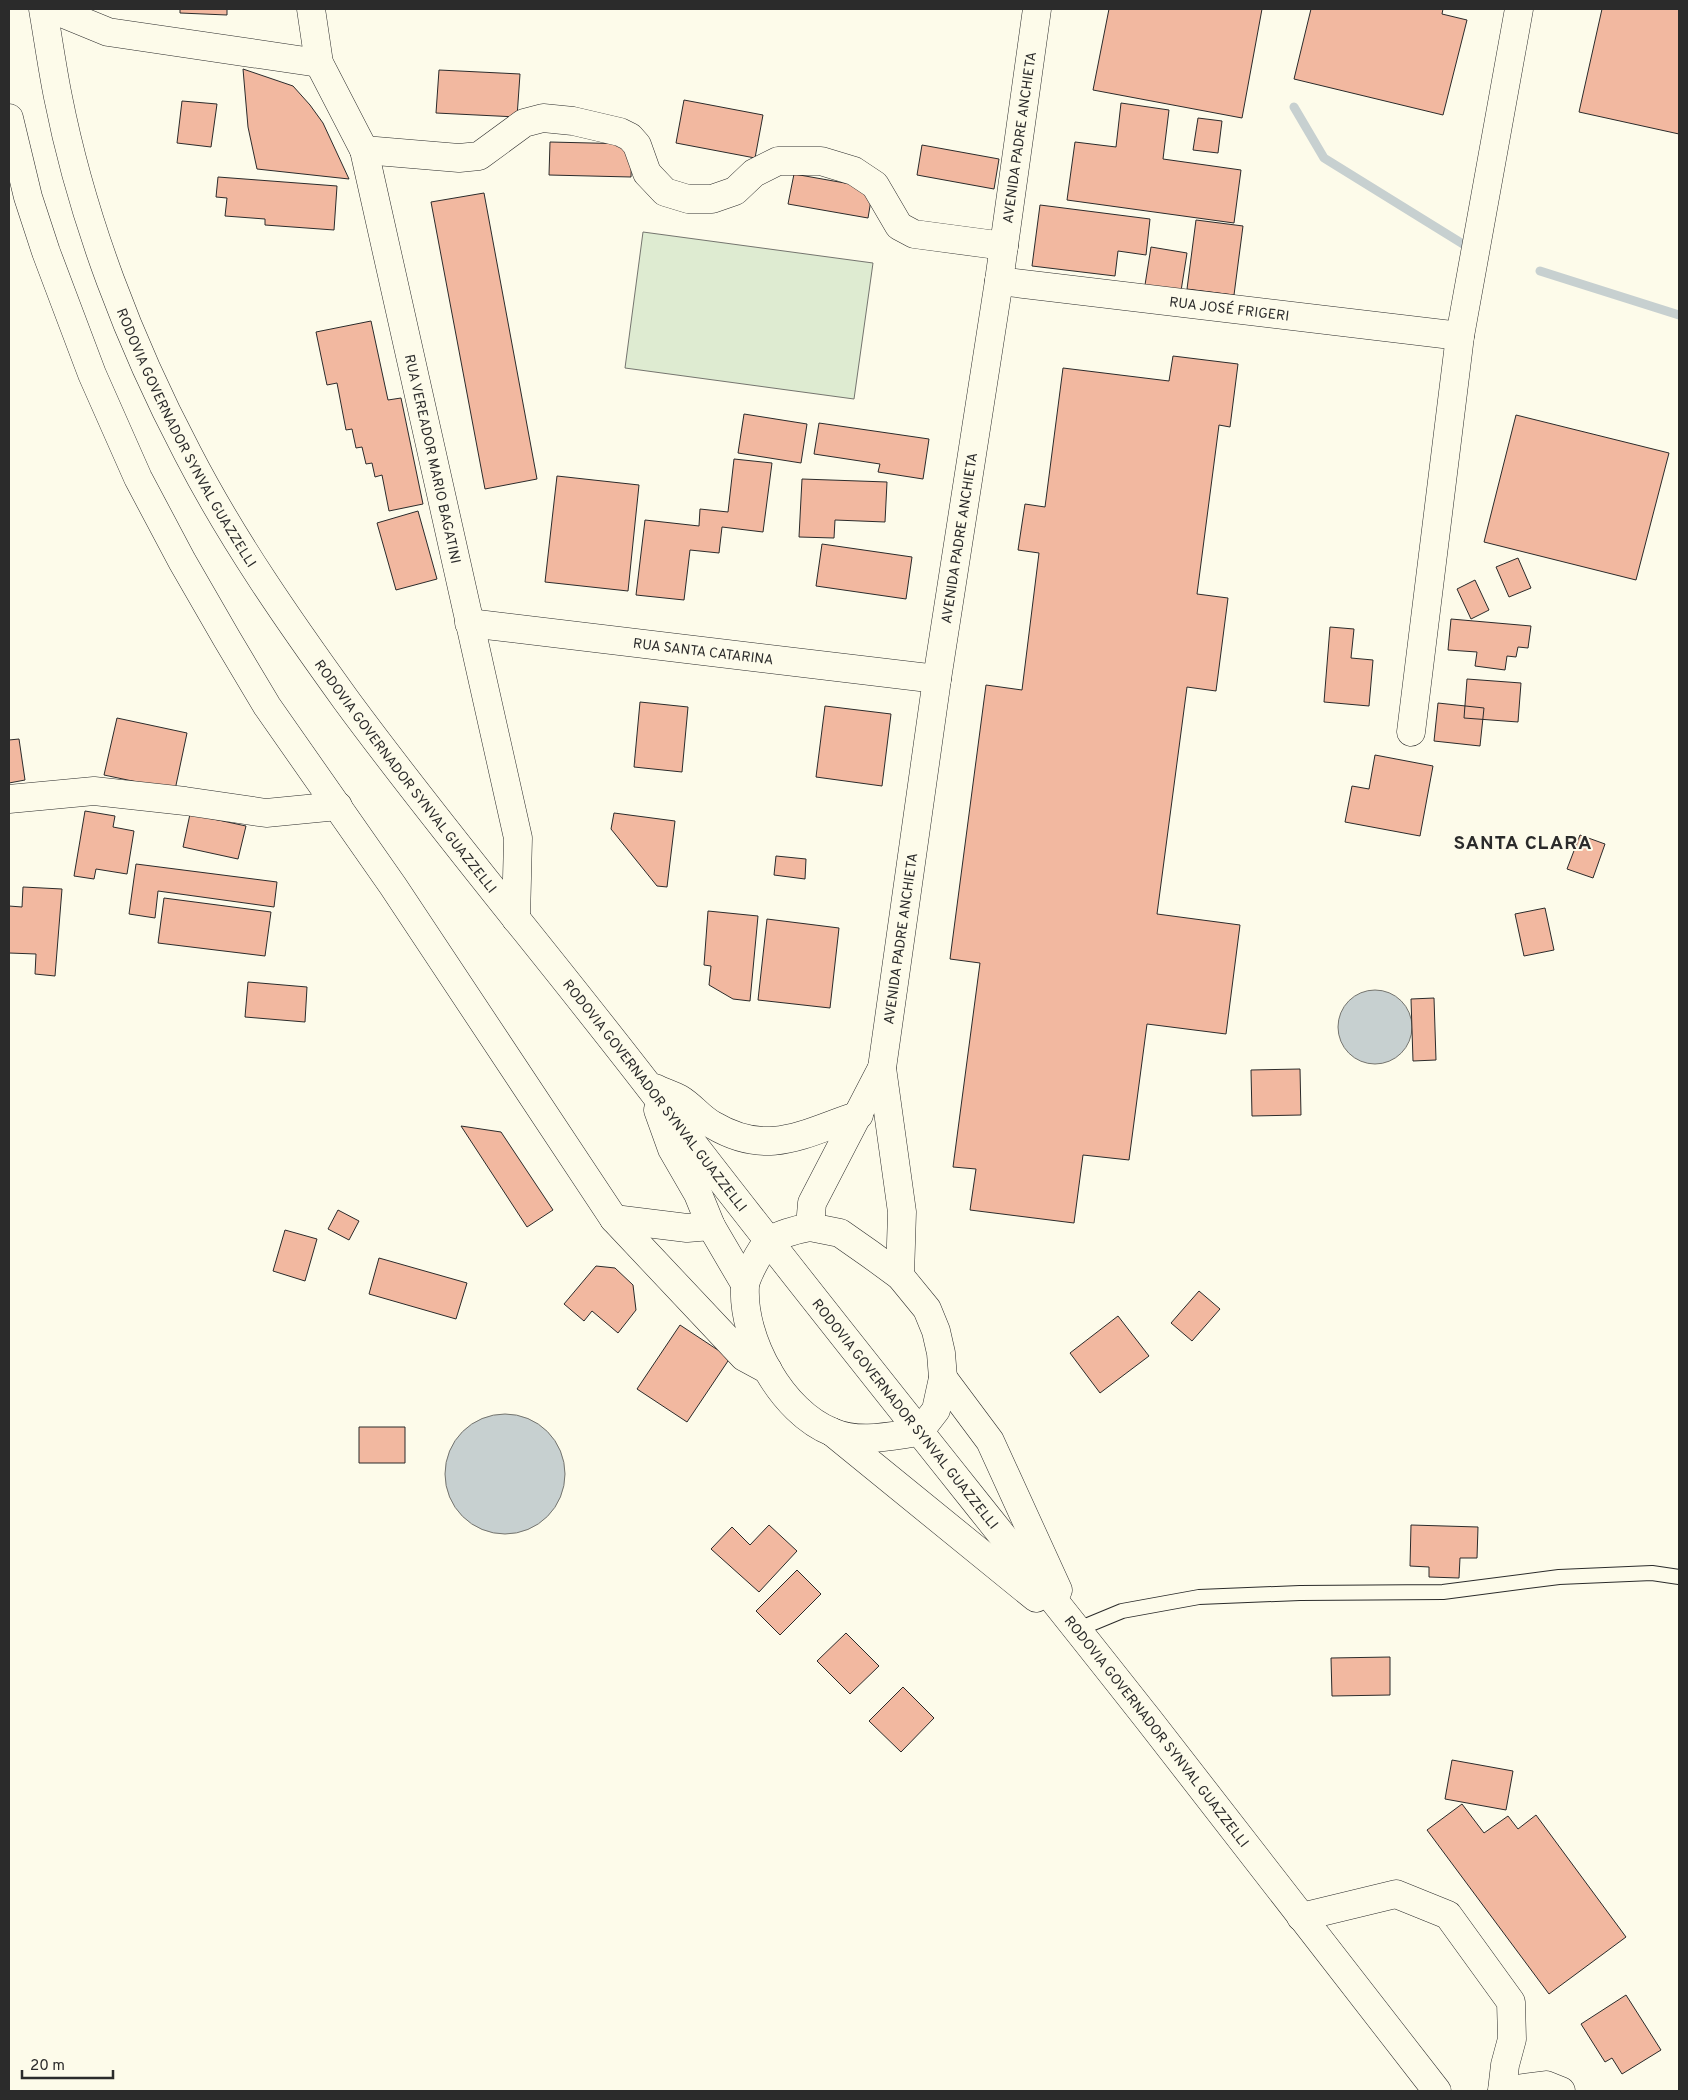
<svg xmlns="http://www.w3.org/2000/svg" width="1688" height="2100" font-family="Overpass,sans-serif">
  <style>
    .green { fill: #deebd1; stroke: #74746e }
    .water { fill: #c7d0d0; stroke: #74746e }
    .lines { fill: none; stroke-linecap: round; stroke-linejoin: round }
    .stream { stroke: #c7d0d0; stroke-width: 9 }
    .building { fill: #f2b8a0; stroke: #2b2b2b }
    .lane-casing { stroke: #2b2b2b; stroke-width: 16 }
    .street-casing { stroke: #2b2b2b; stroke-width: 29 }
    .secondary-casing { stroke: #2b2b2b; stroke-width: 29 }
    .primary-casing { stroke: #2b2b2b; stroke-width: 29 }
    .lane { stroke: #fdfbea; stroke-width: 14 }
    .street { stroke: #fdfbea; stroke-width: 28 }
    .secondary { stroke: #fdfbea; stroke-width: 28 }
    .primary { stroke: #fdfbea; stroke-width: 28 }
    .labels { text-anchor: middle; stroke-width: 4; stroke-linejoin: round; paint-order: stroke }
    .street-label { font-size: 14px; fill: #2b2b2b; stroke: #fdfbea }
    .district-label { font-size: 19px; font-weight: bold; letter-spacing: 1px; fill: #2b2b2b; stroke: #fdfbea }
  </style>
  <rect width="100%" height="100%" fill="#fdfbea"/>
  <!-- green -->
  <path class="green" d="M643,232L873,263L854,399L625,368Z"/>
  <!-- water -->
  <path class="water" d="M1338 1027a37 37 0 1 1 74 0a37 37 0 1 1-74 0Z
    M445 1474a60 60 0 1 1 120 0a60 60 0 1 1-120 0Z"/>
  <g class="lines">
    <!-- stream -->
    <path class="stream" d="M1294,107L1324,158L1471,249
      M1540,271L1679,315"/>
  </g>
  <!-- building -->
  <path class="building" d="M180,9H227V15L180,13Z
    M1109,9H1262L1242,118L1093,90Z
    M1311,9H1443L1442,14L1467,20L1443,115L1294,79Z
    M1602,9H1679V134L1579,112Z
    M243,69L293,86L310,105L323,123L349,179L257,169L248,127Z
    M439,70L520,74L517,117L436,113Z
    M684,100L763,115L755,158L676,143Z
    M182,101L217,104L211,147L177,143Z
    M1121,103L1169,110L1163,159L1241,170L1234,223L1067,200L1075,142L1116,147Z
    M1198,118L1222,121L1218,153L1193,150Z
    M550,142L632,144L631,177L549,175Z
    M922,145L999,159L994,189L917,175Z
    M794,174L873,188L868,218L788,204Z
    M218,177L337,186L334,230L265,225V219L225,216L227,198L216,197Z
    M484,193L537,479L485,489L431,202Z
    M1040,205L1150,219L1146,255L1118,251L1115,276L1032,266Z
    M1196,220L1243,226L1234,295L1187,289Z
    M1151,247L1187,253L1181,291L1145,285Z
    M371,321L388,400L401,398L423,504L389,511L382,475L375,477L372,463L366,464L362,447L356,448L352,429L346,430L337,383L327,385L316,332Z
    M1173,356L1238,364L1230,427L1219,425L1197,594L1228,598L1216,691L1187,687L1157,914L1240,925L1226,1034L1147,1024L1129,1160L1083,1155L1074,1223L970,1210L976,1169L953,1167L980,963L950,959L986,685L1022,690L1039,553L1018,550L1025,504L1045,507L1063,368L1169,381Z
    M744,414L807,424L801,463L738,453Z
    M1516,415L1669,453L1636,580L1484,542Z
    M819,423L929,439L923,479L878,472L880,464L814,454Z
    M734,459L772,463L763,532L722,527L719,553L690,550L684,600L636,595L645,520L699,526L700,509L728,512Z
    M557,476L639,485L628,591L545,582Z
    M802,479L887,482L885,522L835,520L834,538L799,537Z
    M418,511L437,579L396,590L377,523Z
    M822,544L912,557L906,599L816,586Z
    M1518,558L1531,588L1509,597L1496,567Z
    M1475,580L1489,610L1471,619L1457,589Z
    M1451,619L1531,626L1528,648L1518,647L1516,657L1507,656L1505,670L1475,666L1477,652L1448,650Z
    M1330,627L1354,629L1351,658L1373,660L1369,706L1324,702Z
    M1467,679L1521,683L1518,722L1464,718Z
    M640,702L688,707L682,772L634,767Z
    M1438,703L1484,708L1480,746L1434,741Z
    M825,706L891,714L882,786L816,777Z
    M117,718L187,733L175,790L104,775Z
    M19,739L25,780L9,783V740Z
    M1375,755L1433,766L1420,836L1345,822L1352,786L1369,789Z
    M85,811L115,816L113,827L134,831L127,874L96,869L94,879L74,876Z
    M614,813L675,821L667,887L657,886L611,829Z
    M190,814L246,826L238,859L183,847Z
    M1580,835L1605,844L1593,878L1567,869Z
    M776,856L806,859L805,879L774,875Z
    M136,864L277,882L274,907L158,891L155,918L129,914Z
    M23,887L62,889L55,976L35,974L36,954L9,953V906L22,907Z
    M164,898L271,912L265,956L158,943Z
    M1545,908L1554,950L1524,956L1515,914Z
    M708,911L758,916L750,1001L733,999L709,985L711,966L704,965Z
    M767,919L839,928L830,1008L758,1000Z
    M248,982L307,987L305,1022L245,1017Z
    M1434,998L1436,1060L1413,1061L1411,999Z
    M1300,1069L1301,1115L1252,1116L1251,1070Z
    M461,1126L501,1132L553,1210L527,1227Z
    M338,1210L359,1221L349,1240L328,1229Z
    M285,1230L317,1239L305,1281L273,1271Z
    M379,1258L467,1283L456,1319L369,1294Z
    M596,1266L615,1268L633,1285L636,1310L618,1333L592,1311L584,1321L564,1304Z
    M1199,1291L1220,1309L1192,1341L1171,1323Z
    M1118,1316L1149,1356L1100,1393L1070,1353Z
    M680,1325L730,1358L687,1422L637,1389Z
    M359,1427H405V1463H359Z
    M769,1525L797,1551L759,1592L711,1549L732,1527L750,1545Z
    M1411,1525L1478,1527L1477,1558H1460L1459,1578L1429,1577V1567L1410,1566Z
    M797,1570L821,1594L780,1635L756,1611Z
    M846,1633L879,1666L850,1694L817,1661Z
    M1390,1657V1695L1332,1696L1331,1658Z
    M903,1687L934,1718L901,1752L869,1721Z
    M1452,1760L1513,1771L1506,1810L1445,1799Z
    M1462,1804L1484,1833L1508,1816L1518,1829L1536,1815L1626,1937L1549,1994L1427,1830Z
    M1626,1995L1661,2050L1622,2074L1612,2058L1605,2062L1581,2024Z"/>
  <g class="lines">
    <defs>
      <path id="lane" d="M1076,1630L1122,1611L1199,1597L1300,1593L1443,1592L1559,1577L1652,1573L1679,1577"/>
      <g id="street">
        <path d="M52,9L108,32L319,63"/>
        <path id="s1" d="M311,9L319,63L364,150L518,838L516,919"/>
        <path d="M9,118L28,197L46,252L92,374L138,478L182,561L227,639L267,706L393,886L614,1219L744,1357L768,1370"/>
        <path d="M364,150L459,158L479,156L524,123L543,118L573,121L620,132L630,137L637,145L647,173L665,192L688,199H712L735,191L754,173L778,161H821L854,171L875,185L899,226L914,234L1004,246"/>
        <path id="s2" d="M999,281L1460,336"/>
        <path id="s3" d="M469,623L937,679"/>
        <path d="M1411,732L1460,336L1519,9"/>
        <path d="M9,799L94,791L185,801L266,813L338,806"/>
        <path d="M614,1219L687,1228L711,1226"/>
        <path d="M1301,1917L1396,1894L1448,1915L1511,2002L1512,2039L1505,2065L1502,2091"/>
        <path d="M1502,2091L1546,2085L1561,2091"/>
      </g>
      <g id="secondary">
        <path d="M810,1227L840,1233L870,1254L900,1276L927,1309L936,1331L941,1353L943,1378L936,1410L919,1432C890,1436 860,1444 832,1432C782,1412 742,1340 745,1286C745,1278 761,1249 767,1243C775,1235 799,1229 810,1227Z"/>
        <path d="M810,1227L812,1203L882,1068"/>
        <path id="s4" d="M900,1276L902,1212L882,1068L937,679L999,281L1037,9"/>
      </g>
      <g id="primary">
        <path id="s5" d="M43,9C48,38 52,67 58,97C82,219 130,344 188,454C233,541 289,621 346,700C449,840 562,972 667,1110C825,1316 988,1516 1148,1719C1245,1843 1340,1968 1437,2091"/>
        <path d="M655,1088C663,1092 672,1095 680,1099C692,1106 700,1118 713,1125C769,1158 804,1133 859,1115"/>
        <path d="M658,1110L672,1149L698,1194L711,1226L745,1284"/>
        <path d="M943,1378L990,1441L1058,1590"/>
        <path d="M832,1432L1036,1598"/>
      </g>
    </defs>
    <!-- lane casing -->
    <use href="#lane" class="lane-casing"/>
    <!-- street casing -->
    <use href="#street" class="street-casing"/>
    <!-- secondary casing -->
    <use href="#secondary" class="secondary-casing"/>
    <!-- primary casing -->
    <use href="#primary" class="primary-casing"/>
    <!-- lane -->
    <use href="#lane" class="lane"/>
    <!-- street -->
    <use href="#street" class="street"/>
    <!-- secondary -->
    <use href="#secondary" class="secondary"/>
    <!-- primary -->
    <use href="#primary" class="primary"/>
  </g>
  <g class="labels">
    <!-- street labels -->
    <g class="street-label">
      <text dy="5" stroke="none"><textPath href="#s4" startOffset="1150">AVENIDA PADRE ANCHIETA</textPath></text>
      <text dy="5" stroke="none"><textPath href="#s2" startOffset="232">RUA JOSÉ FRIGERI</textPath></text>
      <text dy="5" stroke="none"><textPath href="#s5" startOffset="455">RODOVIA GOVERNADOR SYNVAL GUAZZELLI</textPath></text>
      <text dy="5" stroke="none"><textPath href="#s1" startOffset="469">RUA VEREADOR MARIO BAGATINI</textPath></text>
      <text dy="5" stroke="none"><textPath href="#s4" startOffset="745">AVENIDA PADRE ANCHIETA</textPath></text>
      <text dy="5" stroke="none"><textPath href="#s3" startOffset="236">RUA SANTA CATARINA</textPath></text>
      <text dy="5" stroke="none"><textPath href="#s5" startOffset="860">RODOVIA GOVERNADOR SYNVAL GUAZZELLI</textPath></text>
      <text dy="5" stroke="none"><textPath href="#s4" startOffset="340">AVENIDA PADRE ANCHIETA</textPath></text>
      <text dy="5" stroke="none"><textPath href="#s5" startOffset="1265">RODOVIA GOVERNADOR SYNVAL GUAZZELLI</textPath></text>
      <text dy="5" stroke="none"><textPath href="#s5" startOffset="1670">RODOVIA GOVERNADOR SYNVAL GUAZZELLI</textPath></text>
      <text dy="5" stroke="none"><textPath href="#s5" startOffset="2075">RODOVIA GOVERNADOR SYNVAL GUAZZELLI</textPath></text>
    </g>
    <!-- district labels -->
    <g class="district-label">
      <text x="1523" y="849">SANTA CLARA</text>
    </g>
  </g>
  <!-- border -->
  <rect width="1688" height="2100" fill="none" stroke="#2b2b2b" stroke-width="20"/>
  <!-- scale -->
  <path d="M22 2070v8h91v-8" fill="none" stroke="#2b2b2b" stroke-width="2.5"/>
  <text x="30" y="2070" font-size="15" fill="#2b2b2b" stroke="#fdfbea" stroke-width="4" paint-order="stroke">20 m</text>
</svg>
